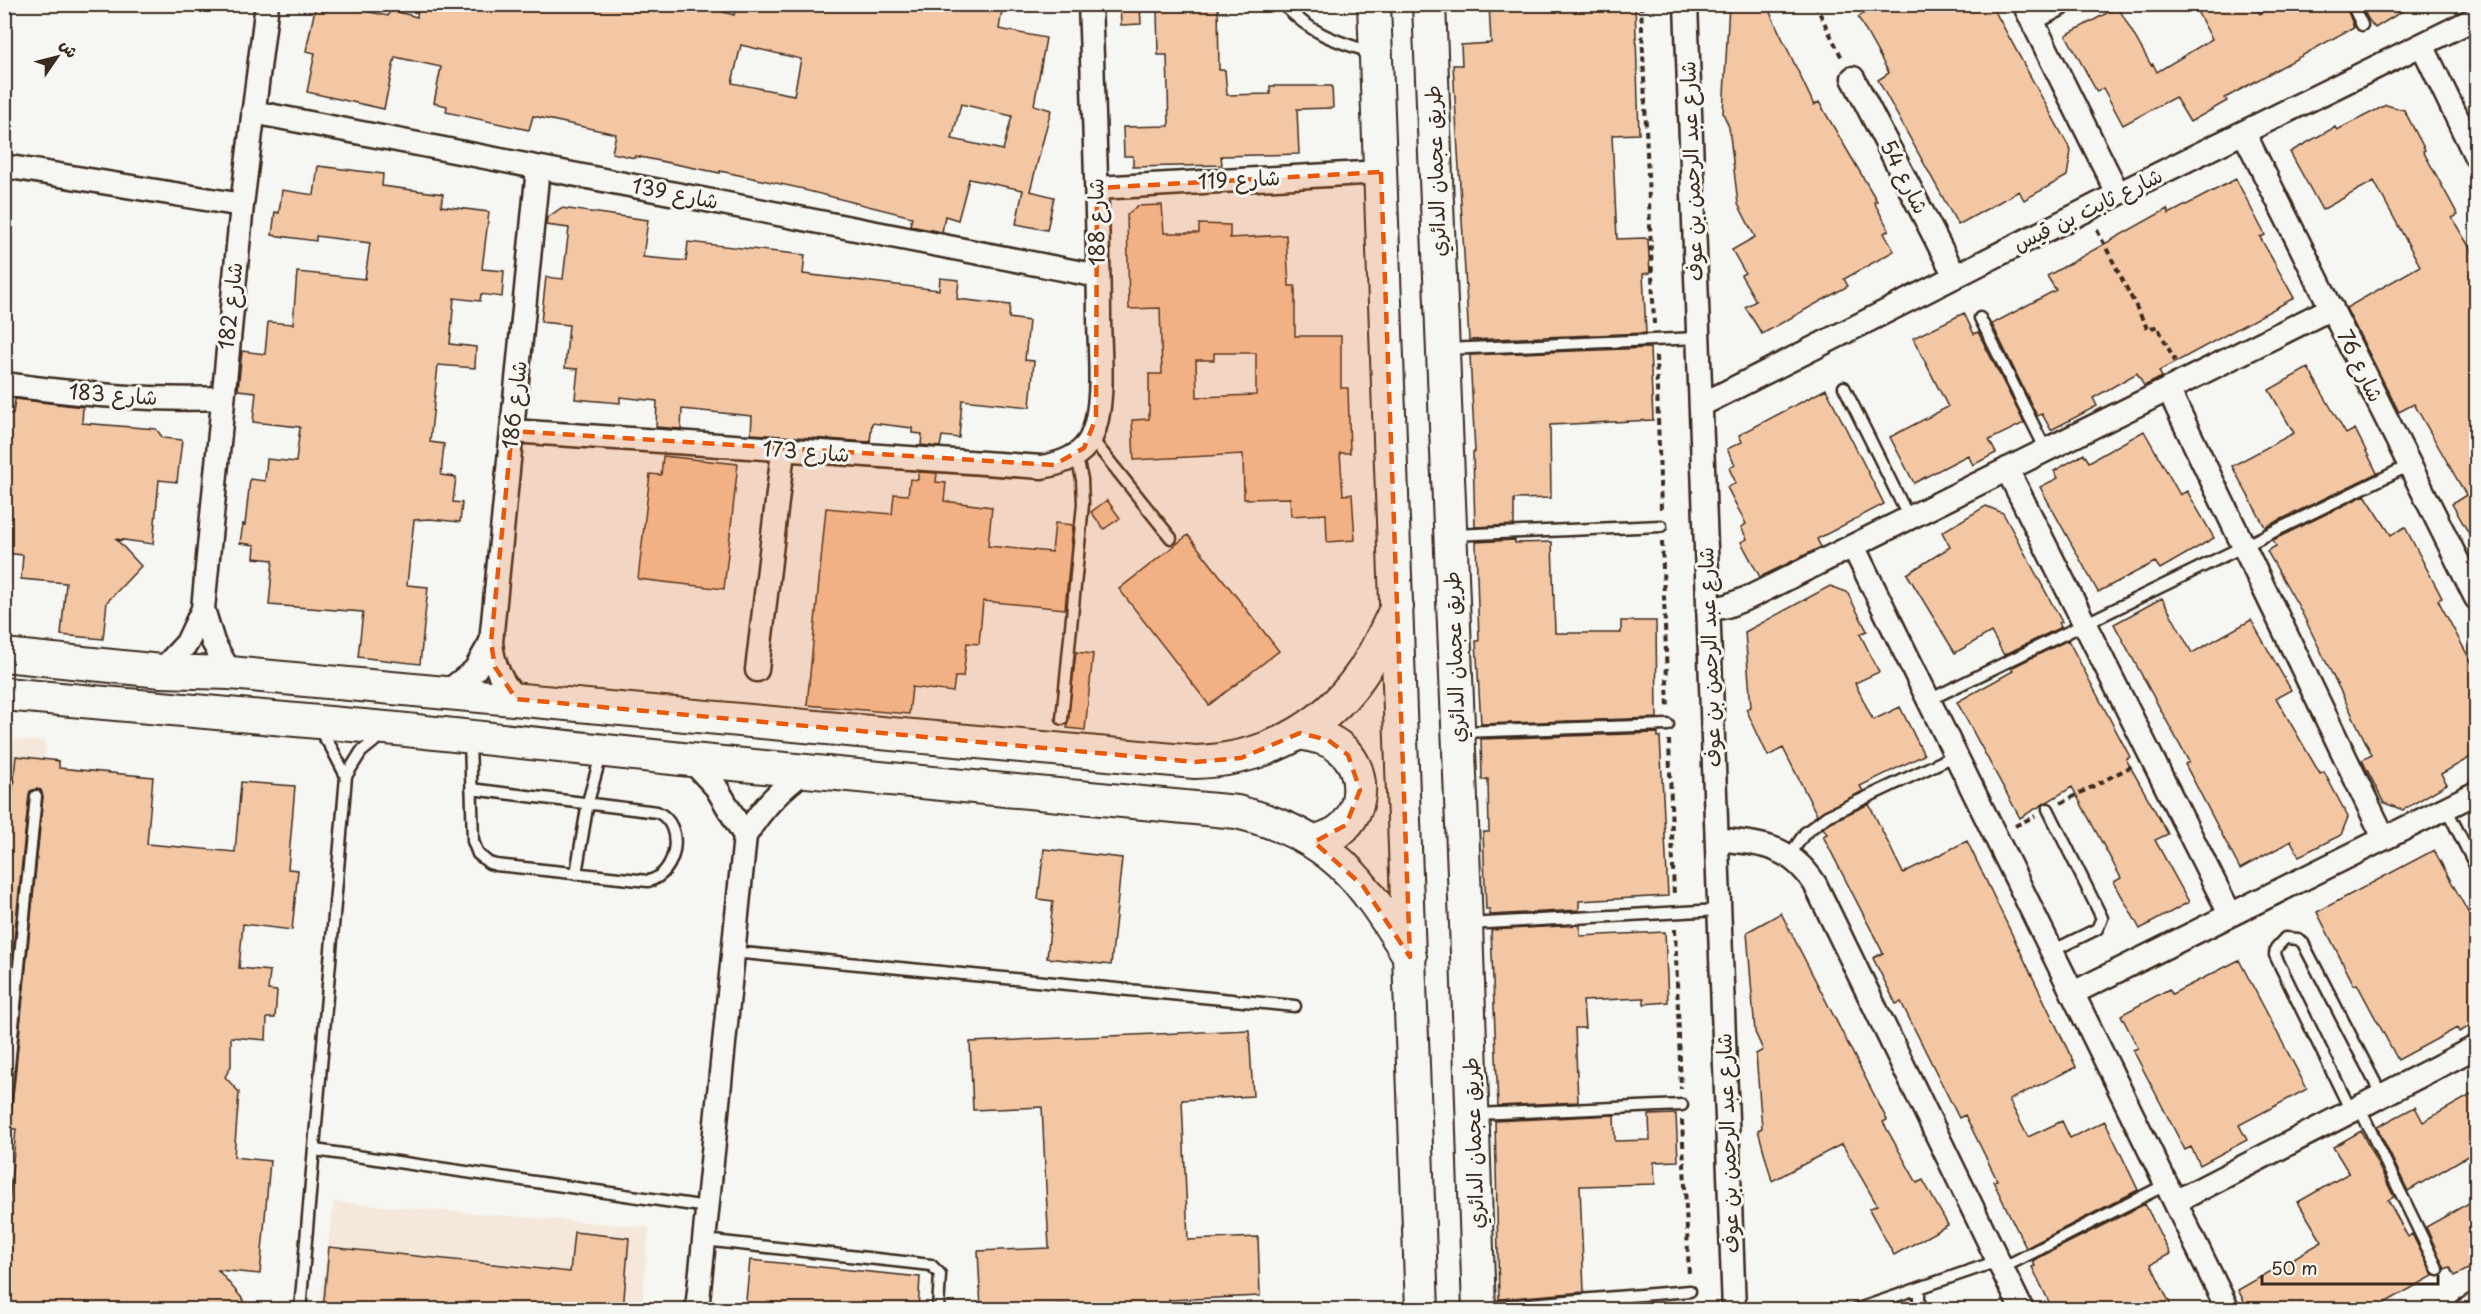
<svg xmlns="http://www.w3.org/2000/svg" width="2481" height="1314" font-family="'Playpen Sans','Playpen Sans Arabic',sans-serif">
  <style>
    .built { fill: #f5e8db }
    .building { fill: #f4c7a4; stroke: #3b2a1e; stroke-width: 1.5; fill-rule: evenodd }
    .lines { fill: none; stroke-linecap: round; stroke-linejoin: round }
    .lane-casing { stroke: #3b2a1e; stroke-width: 15 }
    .street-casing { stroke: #3b2a1e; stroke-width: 27 }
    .secondary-casing { stroke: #3b2a1e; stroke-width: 36 }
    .path { stroke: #3b2a1e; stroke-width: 4; stroke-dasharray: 6 4.5; stroke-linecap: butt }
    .lane { stroke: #f6f6f2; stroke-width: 10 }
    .street { stroke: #f6f6f2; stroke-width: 22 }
    .secondary { stroke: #f6f6f2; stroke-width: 32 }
    .marked { fill: #e8590c; fill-opacity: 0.2; stroke: #e8590c; stroke-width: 4.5; stroke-dasharray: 12 8; stroke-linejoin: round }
    .labels { text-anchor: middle; stroke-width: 6; stroke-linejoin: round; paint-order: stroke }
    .street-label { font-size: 21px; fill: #3b2a1e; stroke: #f6f6f2 }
  </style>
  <rect width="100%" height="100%" fill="#f6f6f2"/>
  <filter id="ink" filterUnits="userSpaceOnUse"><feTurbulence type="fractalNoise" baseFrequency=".0167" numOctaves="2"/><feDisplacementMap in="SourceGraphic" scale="12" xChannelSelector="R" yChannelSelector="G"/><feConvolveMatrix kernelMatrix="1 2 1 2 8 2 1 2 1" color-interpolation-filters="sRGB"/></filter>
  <g filter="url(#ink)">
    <!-- built -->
    <path class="built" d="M5,739L46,741L5,1149Z
      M334,1202L649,1227L642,1309L319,1310Z"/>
    <!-- building -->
    <path class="building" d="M316,4H332L388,16L390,10L417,17L418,4H696L734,15L736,4H951L981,11L982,8L1002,11L999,29L1046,38L1034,105L1051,110L1030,191L1054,197L1047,230L1016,224L1023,190L969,179L958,220L945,216L942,232L910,226L912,217L804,190V189L720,171V173L635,156V158L612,153L616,134L533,116L529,130L446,112L447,106L434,103L441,67L395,57L384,109L307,92L315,53L306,51ZM741,45L801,59L794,95L732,83ZM961,104L1012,116L1003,150L952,139Z
      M1120,4H1140L1141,24L1121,25Z
      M1198,4H1218L1219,70H1225L1227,95L1270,94V86H1332L1333,108L1297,109L1299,154L1221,156L1222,165L1133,167V156H1124L1123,127L1169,126L1167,55H1158L1157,9L1198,8Z
      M1489,4H1635L1639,134L1612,135L1617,239L1645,238L1648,240L1650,273L1643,274L1646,333L1469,340L1453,65H1462L1461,45L1491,43Z
      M1729,4H1766L1814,105L1819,102L1877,201L1874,202L1889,230L1884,233L1894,251L1844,279L1848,286L1762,334L1745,307L1756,301L1741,275L1745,273L1732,250L1755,237L1738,204L1729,127L1723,113Z
      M1881,4H1991L2071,151L2067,176L2024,200L2019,191L1958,225L1878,80L1889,73L1858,17Z
      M2193,4H2254L2260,14L2277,4H2345L2354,27L2225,98L2227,101L2190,122L2175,97L2123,125L2103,88L2097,92L2066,35L2118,7L2151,65L2153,64L2157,72L2212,39Z
      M2361,4H2414L2375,28L2368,19Z
      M2386,105L2404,110L2425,150L2423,151L2458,215L2452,218L2476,258V546L2452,504L2466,495L2414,404L2399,412L2346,308L2420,266L2374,181L2322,210L2290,152L2335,127L2337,130Z
      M318,166L383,174L382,186L443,194L441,206L489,212L482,269L504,271L502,297L481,294L480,301L454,298L450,344L476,347L475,368L438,365L430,442L444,444L441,475L456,477L453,502L462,503L460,522L430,519L414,520L407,585L428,587L420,664L358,657L363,612L269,605L273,560L254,558L255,545L240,543L243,524L245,525L250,479L265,481L267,459L296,462L300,427L253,422L256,392L238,390L242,351L265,354L268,322L293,324L297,272L365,279L370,243L316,236V241L272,235L275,212L279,213L282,190L314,195Z
      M2236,179L2265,235L2260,237L2294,298L2159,371L2162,377L2144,386L2137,373L2093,398L2097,406L2051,430L2042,414L2037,416L1992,324L2056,290L2047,276L2167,209L2169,214Z
      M1162,205L1164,233H1199V224L1230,225V238L1286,235L1289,286H1295V336H1341V388H1348L1350,453H1340L1343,495L1352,494L1355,540L1327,542L1326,514L1291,516L1290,498L1244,499L1243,454L1134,460L1132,420L1149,419V374H1162L1160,308L1129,309L1127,215L1137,206ZM1214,353H1256V395L1197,397L1196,360H1214Z
      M561,208L648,220L643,257L686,261L688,242L805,255L803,274L939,290L940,278L959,280L957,299L1010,305L1009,318L1029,321L1025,360L1034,361L1030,407L962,400L959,438L942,436L940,447L921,445L922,434L912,433V428L872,423L870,442L751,434L752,416L682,409L681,429L656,427L657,401L620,397V403L575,399L578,369L565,368L569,325L541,322L546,277L563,279L569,228L546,225L547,218Z
      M1964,313L1974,334L1978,332L2024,423L1989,440L1996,453L1973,465L1968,455L1914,483L1890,437L1948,407L1913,338Z
      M1650,348L1653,420L1550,425L1551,498L1514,499V525L1475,527L1473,452H1475L1470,355Z
      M2308,368L2346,434L2355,429L2377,473L2265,527L2232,466L2294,433L2269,390Z
      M1826,389L1884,504L1817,539L1821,547L1760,577L1741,542L1747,539L1741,527L1746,524L1727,487L1736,483L1729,468L1735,465L1727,449L1742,442L1739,435Z
      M15,399L83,407L82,423L156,429L163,438L182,440L177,482L159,480L153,544L116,539L141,566L107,602L103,639L61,635L66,583L21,579L23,555L4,553V413L13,414Z
      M2144,431L2180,495L2187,491L2214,538L2160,569L2155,562L2098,592L2040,487L2058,478L2054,471L2084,454L2089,462Z
      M663,456L738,464L724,589L638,579L650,474L661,475Z
      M918,472L937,473L936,482L946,483L944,501L992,507L988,546L1052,552L1055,523L1073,525L1065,609L983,601L979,644L967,643L963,677H955L953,692L912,687L909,714L807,705L826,508L892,514L894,494L908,495L910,479L918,480Z
      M2365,495L2391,535L2405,527L2442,598L2438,600L2476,671V754L2441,774L2447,784L2403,810L2384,803L2362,760L2372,755L2299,607L2267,551L2276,546L2273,540Z
      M1107,500L1120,518L1104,529L1091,512Z
      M1986,506L2003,513L2062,622L2059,623L2061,627L2004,655L1991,632L1955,653L1907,574L1950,547L1942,532Z
      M1188,535L1279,651L1209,705L1119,589Z
      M1515,540V543L1552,542L1555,633H1621V621H1656L1657,718L1481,724L1476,641H1479L1476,542Z
      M1830,586L1847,592L1867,631L1860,634L1879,672L1855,683L1873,720L1900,707L1924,755L1860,786L1863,791L1817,815L1783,748L1768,756L1746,709L1751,707L1745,632Z
      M2162,598L2192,653L2251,620L2291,690L2276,698L2320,774L2324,772L2348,817L2341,835L2299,856L2291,841L2240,869L2185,764L2189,762L2114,624Z
      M2068,640L2130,757L2126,759L2168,834L2155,840L2189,902L2140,929L2114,882L2121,878L2072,787L2020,818L1957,702L2013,671L2011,668Z
      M1076,652L1093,654L1085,730L1067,728Z
      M1658,733V737H1660L1668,896L1579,901V910L1490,915V909H1486L1483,832H1489L1488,779L1482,780L1481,739Z
      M16,756L59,761V768L153,777L147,844L235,852L241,782L295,786L288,869L298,870L292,930L243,924L239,968L270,971L268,990L277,991L275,1018H267L266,1040L231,1037V1066L225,1077L239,1092L234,1157L270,1161L260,1274L218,1270L252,1310H4V1258L16,1129H4V1123L11,1117L43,797L41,790L36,789L30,791L29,795L4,1036V796L12,797Z
      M1869,804L1903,873L1967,841L2076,1067L2009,1100L2028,1137L2062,1121L2070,1138L2105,1121L2138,1190L2026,1248L1993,1181L1997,1180L1965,1115L1959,1118L1901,1002L1896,1004L1873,958L1883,953L1823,836L1827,834L1823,828L1831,822Z
      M1044,849L1122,858L1111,965L1047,958L1053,901L1038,899Z
      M2434,850L2476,927V1023L2459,1032L2457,1028L2398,1060L2357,984L2354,985L2317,912Z
      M1781,913L1887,1120L1883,1122L1917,1183L1923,1180L1948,1225L1894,1255L1869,1209L1877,1205L1842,1144L1772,1181L1758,1130L1762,1128L1756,1054L1763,1050L1755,1032L1747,932Z
      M1580,925V936L1665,932L1668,1002L1644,1004V998H1641L1583,1001L1585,1028H1575L1578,1102L1498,1106L1491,930Z
      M2239,960L2307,1089L2239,1125L2247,1140L2200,1165L2191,1147L2185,1150L2133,1050L2138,1048L2121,1015L2169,989L2172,994Z
      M1249,1030L1253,1096L1182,1100L1188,1240L1258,1237L1260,1296L1169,1300V1310H1070V1305L981,1309L978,1251L1049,1248L1042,1107L973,1110L970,1042Z
      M2476,1092V1151L2408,1191L2377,1127L2415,1107L2423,1122Z
      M1676,1114L1678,1161L1654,1162L1655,1184L1580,1186L1584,1292L1499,1299L1495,1121L1614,1115L1615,1141L1650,1140L1649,1115Z
      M2361,1131L2394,1197L2388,1200L2408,1237L2412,1234L2433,1276L2372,1310H2249L2238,1290L2322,1242L2298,1202L2349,1173L2333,1147Z
      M2476,1199V1265L2455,1276L2450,1267L2445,1269L2426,1227Z
      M2145,1204L2170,1254L2151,1264L2173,1310H2053L2032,1267L2035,1266L2032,1261Z
      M574,1232L629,1238L623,1310H323L329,1247L570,1272Z
      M750,1260L920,1277L918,1310H745Z"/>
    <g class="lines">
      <defs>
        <path id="lane" d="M1283,4C1310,33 1334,41 1371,52
          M2352,4L2362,25
          M1980,318L2046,450
          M1446,349L1698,338
          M1844,387L1909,518
          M1091,438L1171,538
          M1454,535L1661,526
          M1929,700L2410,465
          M1062,719L1083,504L1082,479L1076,455
          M317,727L331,747L346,776
          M1461,732L1668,725
          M470,740L473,841L478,854L489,863L496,865L648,881C677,875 686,825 657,812L471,789
          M4,781H8
          M2446,808L2476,867
          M2048,809L2102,918L2097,929L2052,951
          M1789,856L1805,833L1827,816L1956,755
          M576,874L588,802L601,755
          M1468,924L1719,910
          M733,952L1295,1006
          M2359,1107L2438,1270
          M2351,1111L2275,955L2276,948L2285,938L2298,939L2303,943L2382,1096
          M1476,1114L1682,1105
          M4,1116L36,796
          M315,1150L707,1207
          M704,1240L931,1265L940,1274L938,1310
          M2002,1268L2167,1184
          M1919,1288V1310
          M1481,1308L1690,1291
          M300,1310L346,776L361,752L382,735
          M1855,1310L1998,1261"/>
        <path id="street" d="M1686,4L1734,1310
          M2024,4L2118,194
          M2032,19L2060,4
          M2422,45L2476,157
          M1853,78L1955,276
          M253,112L1098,276
          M2244,133L2476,598
          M4,166L242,205
          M1097,188L1381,172
          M4,384C78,394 148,401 222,398
          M2168,389L2384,838
          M1701,405L2118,194L2476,18
          M512,431L1042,467C1060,464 1082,456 1091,438C1106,405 1099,351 1099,315C1098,212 1094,108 1090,4
          M2007,469L2230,914
          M1853,546L2228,1310
          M203,609L213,642L230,673
          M1708,610L1727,606L1750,597L2332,308
          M757,670L783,451
          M161,671L187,643L203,609L242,205L267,4
          M447,692L475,670L491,642
          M516,699C501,682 493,665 491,642L538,168
          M691,760L716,787L745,836
          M1717,839C1760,844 1789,844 1815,884L2022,1310
          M2073,993L2476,793
          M2175,1202L2476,1047
          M697,1310L745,836C761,809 780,789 805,771
          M2466,1310L2476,1304"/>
        <path id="secondary" d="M1374,4L1422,1310
          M1429,4L1466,924L1479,1310
          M4,655L161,671L230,673L1195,762C1262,760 1321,731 1360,676C1375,655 1386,630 1397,607
          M4,694L397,729L691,760L1237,812C1333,836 1361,878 1410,957
          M1300,733C1314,736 1328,738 1339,747C1366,767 1366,810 1339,831C1332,836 1322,839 1314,842"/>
      </defs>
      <!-- lane casing -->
      <use href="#lane" class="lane-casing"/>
      <!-- street casing -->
      <use href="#street" class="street-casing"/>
      <!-- secondary casing -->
      <use href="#secondary" class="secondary-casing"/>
      <!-- path -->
      <path class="path" d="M1641,4L1654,324
        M1815,4L1843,60
        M2097,230L2148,330L2157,326L2175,361
        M1656,356L1661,510
        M1662,542L1668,708
        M1669,740L1674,897
        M2061,803L2132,766
        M2015,826L2035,816
        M1675,929L1681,1089
        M1682,1120L1689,1275"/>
      <!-- lane -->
      <use href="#lane" class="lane"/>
      <!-- street -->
      <use href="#street" class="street"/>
      <!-- secondary -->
      <use href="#secondary" class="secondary"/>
    </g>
  </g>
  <!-- marked area -->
  <path class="marked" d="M1381,172L1410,957L1363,886L1314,842L1346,825L1360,790L1348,755L1328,740L1300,733L1241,758L1195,762L516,699L495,667L491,642L512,431L1054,465L1084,448L1096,418L1097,188Z"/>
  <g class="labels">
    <!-- street labels -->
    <g class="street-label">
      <text transform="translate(1436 171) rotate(-92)" y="7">طريق عجمان الدائري</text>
      <text transform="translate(1692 171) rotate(-92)" y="7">شارع عبد الرحمن بن عوف</text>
      <text transform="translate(1904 177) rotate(63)" y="7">شارع 54</text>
      <text transform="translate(1239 180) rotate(-3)" y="7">شارع 119</text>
      <text transform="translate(675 194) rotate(11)" y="7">شارع 139</text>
      <text transform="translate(2088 210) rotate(-26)" y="7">شارع ثابت بن قيس</text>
      <text transform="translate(1097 222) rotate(-91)" y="7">شارع 188</text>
      <text transform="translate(231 306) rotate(-84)" y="7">شارع 182</text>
      <text transform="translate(2360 366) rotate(64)" y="7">شارع 76</text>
      <text transform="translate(113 395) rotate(4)" y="7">شارع 183</text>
      <text transform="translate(515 405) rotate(-84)" y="7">شارع 186</text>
      <text transform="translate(806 452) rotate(4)" y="7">شارع 173</text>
      <text transform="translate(1455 657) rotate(-92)" y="7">طريق عجمان الدائري</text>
      <text transform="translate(1710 657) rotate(-92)" y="7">شارع عبد الرحمن بن عوف</text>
      <text transform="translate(1474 1143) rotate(-92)" y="7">طريق عجمان الدائري</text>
      <text transform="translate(1728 1143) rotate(-92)" y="7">شارع عبد الرحمن بن عوف</text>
    </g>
  </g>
  <!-- margin -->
  <rect width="2481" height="1314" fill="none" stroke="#f6f6f2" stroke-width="24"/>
  <rect x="12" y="12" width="2457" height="1290" fill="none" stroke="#3b2a1e" stroke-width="2" filter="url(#ink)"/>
  <!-- north arrow -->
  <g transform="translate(57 57) rotate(55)" stroke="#f6f6f2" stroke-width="4.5" paint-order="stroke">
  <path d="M0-4.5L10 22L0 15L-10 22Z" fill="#3b2a1e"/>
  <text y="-9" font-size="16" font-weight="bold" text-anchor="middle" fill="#3b2a1e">ش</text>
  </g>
  <!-- scale -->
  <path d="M2262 1275v9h176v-9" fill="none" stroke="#3b2a1e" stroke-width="3"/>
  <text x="2271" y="1275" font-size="18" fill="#3b2a1e" stroke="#f6f6f2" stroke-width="4.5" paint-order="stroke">50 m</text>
</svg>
